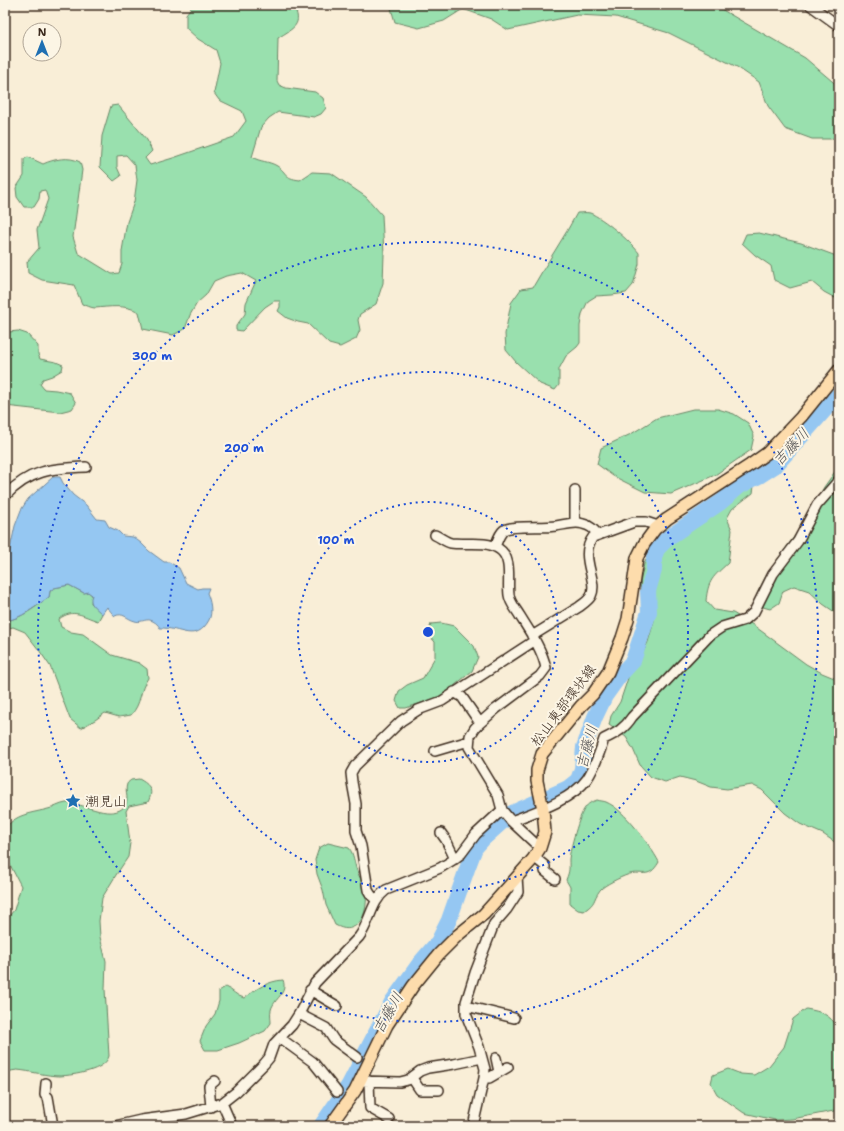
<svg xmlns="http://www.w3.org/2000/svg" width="844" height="1131" font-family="'Shantell Sans','Klee One',sans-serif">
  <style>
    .green { fill: #99e0ae; stroke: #6a8566 }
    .water { fill: #95c7f2; stroke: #71889d }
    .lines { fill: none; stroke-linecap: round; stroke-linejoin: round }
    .river { stroke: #95c7f2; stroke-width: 16 }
    .minor-casing { stroke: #3b2a1e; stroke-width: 12 }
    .major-casing { stroke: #3b2a1e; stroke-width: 14 }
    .minor { stroke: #fcf5e5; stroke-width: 9 }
    .major { stroke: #fddcac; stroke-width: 11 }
    .ring { fill: none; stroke: #1d4ed8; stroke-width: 2; stroke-dasharray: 2 4 }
    .labels { text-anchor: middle; stroke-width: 4; stroke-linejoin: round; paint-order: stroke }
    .street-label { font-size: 14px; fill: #3b2a1e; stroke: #fcf5e5 }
    .poi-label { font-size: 14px; fill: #3b2a1e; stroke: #fcf5e5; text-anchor: start }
    .water-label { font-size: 15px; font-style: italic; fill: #525153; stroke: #fcf5e5 }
    .centre { fill: #1d4ed8; stroke: #fcf5e5; stroke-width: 2 }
    .ring-label { font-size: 12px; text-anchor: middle; font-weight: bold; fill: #1d4ed8; stroke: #fcf5e5; stroke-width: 4; stroke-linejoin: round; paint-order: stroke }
  </style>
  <rect width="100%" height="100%" fill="#f9eed7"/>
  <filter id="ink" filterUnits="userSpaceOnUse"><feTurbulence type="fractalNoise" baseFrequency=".025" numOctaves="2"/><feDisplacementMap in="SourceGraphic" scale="8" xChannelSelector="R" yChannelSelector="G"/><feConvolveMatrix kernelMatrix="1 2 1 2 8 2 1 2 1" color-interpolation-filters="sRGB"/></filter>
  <g filter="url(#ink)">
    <!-- green -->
    <path class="green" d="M193,5H293C304,25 293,28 278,38L277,81L279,85L286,88L315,92L323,98L326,108L321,114L314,117L278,112L269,118L261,127L252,157C260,162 269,161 277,166C288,173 283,178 300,180L312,172L331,173L366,197L382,215L384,254L383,283L376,304L360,314L358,320L360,330L356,339L340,347L329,344L308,324L298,322L287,318L278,311L280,307V301H274L265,307L242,331L236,330V326L245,314L246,303L256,281L242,273L226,276L214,281L206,295L197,303L190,315L185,329L173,335L143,329L139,312C125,304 109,307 95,308C91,308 86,305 82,304L74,285L42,280L28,273L27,262L39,248L37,230L48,199L45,190L40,191L39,199L34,207H24L17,197L16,188L24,176V159L28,157L43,164C54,159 69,156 80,162L82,170L73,237L78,253L112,274L119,273L122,264V251L127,222L134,202L137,180L135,165L126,155L117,156V167L121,176L114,181L100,167L102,136L111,106L118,105L147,140L152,151L145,158L150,165L173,158L234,137L246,121L242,111L219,100L214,93L220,63L216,50L198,39L186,28V14Z
      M390,5H714L805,58L839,87V135L831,139H812L785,129L768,106L759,82L737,67L669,33L616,17L577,15L508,30L491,19L463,9L444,21L419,28L395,22Z
      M577,213C581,213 586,212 590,213C603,218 630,241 639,253V264L633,285L626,293L612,295L596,296L588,301L582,314L580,326V343L577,347L566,356L559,369V385L555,390L540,384L516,362L506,350L505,334L511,303L521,289L533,287C547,262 564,238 577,213Z
      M759,233L801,243L839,257V297L837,299L824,292L812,282L790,288L774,280L771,266L755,255L742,243L746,234Z
      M18,331L27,334L38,346V354L40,359L56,362L63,365L62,370L52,376L43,379L40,384L44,389L56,390L70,393L76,403L72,409L60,412L5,406V336L9,332Z
      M693,409H718L734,414L748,423L754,436L751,450L715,475L671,494L645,492L613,476L597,464L601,448L631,434L657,418Z
      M839,466V615L823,604L809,591L794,586L783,591L779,603L770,609L763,607L757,594L766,576L806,520L824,487Z
      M752,477L755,480L753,493L732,509L727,518L732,530L728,563C713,577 708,580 706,601L714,610L733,613L753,625L806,664L822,673L839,680V845L823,834L800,824L785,813L762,790L752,785L727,789L711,787L696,781L680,777L665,782L651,777L640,765L633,749L626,737L609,725L611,716L620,702L630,672L641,657L648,642L654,621V607L642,600L640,583L644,564L650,552L668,536L693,519L736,480Z
      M69,585L84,593L88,592L92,595L91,603L102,614L98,621C82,616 74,608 59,619L61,627L71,632L83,634L112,655L139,663L147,669L148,678C139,691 142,703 131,715L119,717L105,713L95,720L81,728L70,719L50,666L39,650L25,632L13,627L5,629V621C21,619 37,606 49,597L50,591L54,588Z
      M441,623L454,626L474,646L478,657L472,671L442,696L406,708H400L396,701L399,691L407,685L423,678L435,657V642L428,634L431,624Z
      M139,779C150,785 154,790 148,802L129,806L126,811L130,843L128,857L116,875L102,898L99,921L100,937L106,961L105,989L109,1056C105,1071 74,1075 60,1076C47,1076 30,1071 17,1070L11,1071L5,1076V921L14,910L21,886L5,855V830C13,814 33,813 48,809C54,808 59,804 66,803C82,802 108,820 123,808C131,801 124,792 127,784C128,782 130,781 131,780Z
      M597,800C600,801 604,801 606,802C624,809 650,845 659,862C648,881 642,869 627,875C621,877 604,885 600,890C592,901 597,902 584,911L578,910L570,904V887L566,880C570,870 569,869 569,859C570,850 579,815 585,808C588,803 592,802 597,800Z
      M328,843L349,848C354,854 354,863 357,871C359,877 363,882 365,888C368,899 366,916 358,924C350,930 345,930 335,925L326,905L323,890L317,874L315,860L319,848Z
      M283,980C288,994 274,998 271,1010C270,1013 271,1019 271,1023L265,1031L239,1043L218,1050H205L200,1041L206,1026L215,1014L219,1001V991L225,987C233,990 236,996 244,998C256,989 268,981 283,980Z
      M806,1009C823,1012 828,1014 839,1028V1110L792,1119L775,1120L744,1113L717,1094L711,1083L713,1075L728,1069L741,1074L754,1075L769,1066L784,1047L793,1019Z"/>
    <!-- water -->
    <path class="water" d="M53,477H60L63,483L73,495L86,505L97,519L105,520L109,527L118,531L123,536L133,537L141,543L149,551L164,562H169L179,568L186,583L198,589L202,588H209L207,593C210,600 213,612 209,620C196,644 180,627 160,628C158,624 154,621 150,620C145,619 140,623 135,621C127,619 123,612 115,616C111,613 110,610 107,607L102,614C96,608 88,604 92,595L88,592L84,593L69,585L54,588L50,591L49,597C36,606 21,619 5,621V572L15,526L21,510L28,499Z"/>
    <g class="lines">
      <!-- river -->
      <path class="river" d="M321,1126L349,1085L392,1002L420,963L438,942L449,920L467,869L475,848L484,838L512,813L568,788L578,780L582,769L584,747L595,717L605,696L620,675L633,661L649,612L648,591L654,570V558L657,549L669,537L721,502L740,486L759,476L776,465L839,394"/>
      <defs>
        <path id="minor" d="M810,5L839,26
          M575,490V519L578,523
          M5,496C29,470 52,468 86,467
          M435,535C440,537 446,542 451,543C466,545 486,540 499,549C513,558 507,581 509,595C510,603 516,609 520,616C530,632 542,649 546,668L540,676L496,709L480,723L475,728L470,736L469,747L498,795L502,810
          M495,547C497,542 499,534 504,530C512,525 544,528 556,526C564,525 575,521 583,524C589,525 595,530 598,535
          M532,636L579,607C583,604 588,601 591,596C599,580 578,557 593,537L634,522H646L658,526
          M454,692L462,697L480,723
          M435,751L469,741
          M511,821L540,848
          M441,833L446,840L455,859
          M534,857L545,866V871L555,879
          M376,900L371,895L368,890L361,846L356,831V804L352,782L351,773L355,766L401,721L418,710L442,701L534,641
          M310,990L337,1006
          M466,1006L514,1018
          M299,1014L326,1028L334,1040L357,1057
          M280,1038L313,1062L337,1092
          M496,1058L499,1072
          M412,1078L420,1090H439
          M484,1078H489L508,1067
          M360,1081L400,1082L408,1080L420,1071L428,1068L454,1064L482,1058
          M369,1081L370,1108L389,1119
          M46,1083L45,1095L48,1097L53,1126
          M222,1103L232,1126
          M211,1107L209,1086L215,1081
          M115,1126L141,1120L186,1114L222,1103L236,1092L264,1064L269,1058L274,1044L292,1025L299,1014L315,983L359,937C370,923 371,901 386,890L440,868L453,860L461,854L476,834L502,810L511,821C535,812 572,800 587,779C595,767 600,752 604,739C617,733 625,728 632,717L710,635L722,627L745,620L754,612L773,574L798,541L817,505L839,480
          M473,1126L484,1078L485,1069L479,1047L466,1014V1002L475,973L494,924L507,909L518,892L517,877"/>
        <path id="major" d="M330,1126L355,1091L387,1025L413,986L439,954L458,935L484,914L533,859L540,848L545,832L543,809L537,781V770L542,754L581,706L593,694L608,672L622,638L628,619L637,558L644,544L655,529L667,519L750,465L767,453L801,417L839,370"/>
      </defs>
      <!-- minor casing -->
      <use href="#minor" class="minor-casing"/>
      <!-- major casing -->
      <use href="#major" class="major-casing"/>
      <!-- minor -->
      <use href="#minor" class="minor"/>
      <!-- major -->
      <use href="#major" class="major"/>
    </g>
  </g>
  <!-- distance rings -->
  <g class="ring">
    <circle cx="428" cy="632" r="130"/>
    <circle cx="428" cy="632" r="260"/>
    <circle cx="428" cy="632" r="390"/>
  </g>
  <!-- icons -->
  <defs>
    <symbol id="sight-bare" viewBox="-9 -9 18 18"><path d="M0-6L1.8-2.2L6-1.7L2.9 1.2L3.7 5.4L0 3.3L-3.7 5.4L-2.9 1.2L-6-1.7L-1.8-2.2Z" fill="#1f6fb2" stroke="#fcf5e5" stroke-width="2.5" paint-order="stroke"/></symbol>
  </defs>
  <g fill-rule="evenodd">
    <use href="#sight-bare" x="62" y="790" width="22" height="22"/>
  </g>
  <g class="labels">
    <!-- street labels -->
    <g class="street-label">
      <text transform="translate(563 705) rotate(-53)" y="5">松山東部環状線</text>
    </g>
    <!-- poi labels -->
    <g class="poi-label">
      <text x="85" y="806">潮見山</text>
    </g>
    <!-- water labels -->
    <g class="water-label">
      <text transform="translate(791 447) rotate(-46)" y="5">吉藤川</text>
      <text transform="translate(587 747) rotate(-75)" y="5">吉藤川</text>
      <text transform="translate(388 1013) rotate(-60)" y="5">吉藤川</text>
    </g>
  </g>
  <circle cx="428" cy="632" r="6" class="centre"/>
  <g class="ring-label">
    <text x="152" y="360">300 m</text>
    <text x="244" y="452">200 m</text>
    <text x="336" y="544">100 m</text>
  </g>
  <!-- margin -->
  <rect width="844" height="1131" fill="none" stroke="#fcf5e5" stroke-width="20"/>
  <rect x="10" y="10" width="824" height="1111" fill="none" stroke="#3b2a1e" stroke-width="1.5" filter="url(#ink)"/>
  <!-- north arrow -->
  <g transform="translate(42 42)"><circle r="19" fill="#fcf5e5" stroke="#afa495"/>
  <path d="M0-3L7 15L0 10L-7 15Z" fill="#1f6fb2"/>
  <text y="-6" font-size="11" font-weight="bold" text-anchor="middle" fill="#3b2a1e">N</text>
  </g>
</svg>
